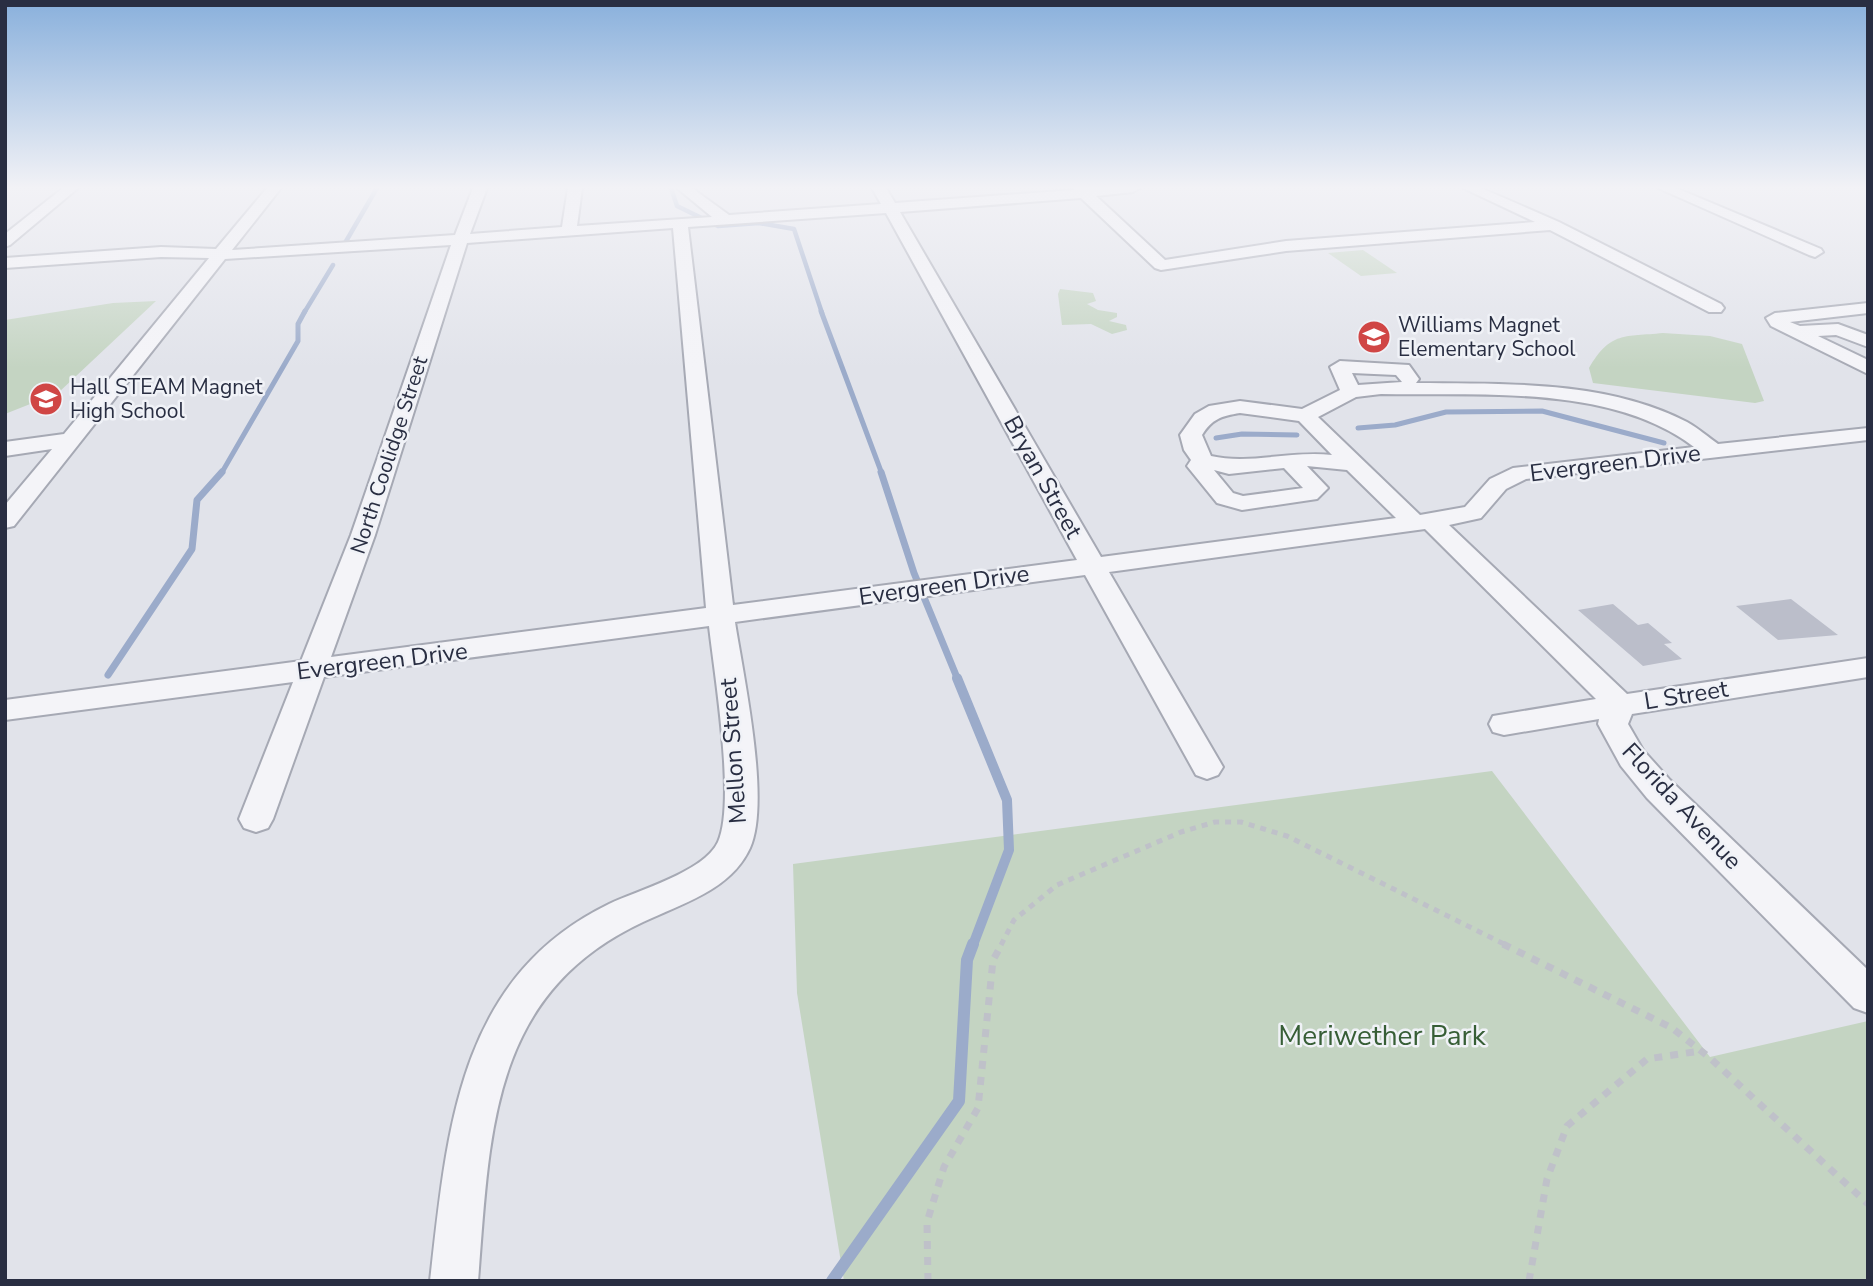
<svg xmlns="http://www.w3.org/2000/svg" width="1873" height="1286" font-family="'Nunito Sans',sans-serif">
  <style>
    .green { fill: #c4d4c2 }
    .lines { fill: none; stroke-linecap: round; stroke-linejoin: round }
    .stream-far4 { stroke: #9babca; stroke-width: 4.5 }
    .stream-far3 { stroke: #9babca; stroke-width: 5 }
    .stream-far2 { stroke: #9babca; stroke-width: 7 }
    .stream-far1 { stroke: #9babca; stroke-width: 10 }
    .stream { stroke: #9babca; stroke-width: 12 }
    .building { fill: #bbbeca }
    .minor-casing { stroke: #a6a9b4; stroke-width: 4 }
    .path-far1 { stroke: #bfc1c9; stroke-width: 5; stroke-dasharray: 6 6; stroke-linecap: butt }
    .path { stroke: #bfc1c9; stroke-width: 7; stroke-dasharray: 8 8; stroke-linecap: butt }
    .minor { fill: #f4f4f8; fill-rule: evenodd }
    .labels { text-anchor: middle; stroke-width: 5; stroke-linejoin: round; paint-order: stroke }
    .far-poi-label { font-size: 21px; fill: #292e42; stroke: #f0f2f7; text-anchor: start }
    .far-street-label { font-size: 21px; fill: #292e42; stroke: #f0f2f7 }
    .street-label { font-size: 24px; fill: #292e42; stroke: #f0f2f7 }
    .near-park-label { font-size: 28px; fill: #375e36; stroke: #f0f2f7 }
  </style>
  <rect width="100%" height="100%" fill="#e1e3ea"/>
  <!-- green -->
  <path class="green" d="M1363,250L1397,273L1361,276L1328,253Z
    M1060,289L1093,293L1096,301L1087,304L1098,310L1117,313V317L1109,321L1126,325L1127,330L1112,334L1091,324L1062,325L1058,294Z
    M156,301L58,393L5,414V320L113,303Z
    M1663,333L1710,336L1742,344L1764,401L1755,403L1593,383L1589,368C1611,331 1624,337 1663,333Z
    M1492,771L1710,1057L1868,1021V1281H844L797,993L793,864Z"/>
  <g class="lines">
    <!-- stream-far4 -->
    <path class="stream-far4" d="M671,188L677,206L718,226L759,223L794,229L822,313
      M345,243L377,188
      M304,313L333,265"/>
    <!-- stream-far3 -->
    <path class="stream-far3" d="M821,311L882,474
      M1358,428L1395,425L1446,412L1542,411L1664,443
      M1216,438L1242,434L1297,435
      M221,474L298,341V324L305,311"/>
    <!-- stream-far2 -->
    <path class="stream-far2" d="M881,472L914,573L958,680
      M108,675L192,549L197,500L222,472"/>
    <!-- stream-far1 -->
    <path class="stream-far1" d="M957,678L1007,800L1009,850L973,945"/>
    <!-- stream -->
    <path class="stream" d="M832,1281L959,1101L967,960L973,944"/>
  </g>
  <!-- building -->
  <path class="building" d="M1791,599L1838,635L1778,640L1736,606Z
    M1613,604L1638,625L1648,623L1672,643L1664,644L1682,659L1643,666L1578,610Z"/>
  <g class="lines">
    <defs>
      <path id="minor" d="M63,188H78L10,245L5,247V234Z
        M267,188H281L232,250L455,235L473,188H487L470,234L562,227L568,188H582L577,226L712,217L677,188H692L729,215L881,204L872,188H886L895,203L1074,190L1072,188H1140L1133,192L1096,196L1165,260L1286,241L1535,222L1463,188H1481L1559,222L1721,304L1724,308L1721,312H1709L1550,230L1286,251L1161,270L1155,268L1081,198L900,212L1101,557L1396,518L1347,470L1307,466L1328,488L1317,499L1242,510L1217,503L1187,466L1191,460L1184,450L1180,435L1195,414L1209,406L1240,401L1302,409L1340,390L1330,367L1340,361L1409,365L1419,379L1416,383C1505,384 1606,380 1687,422C1698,428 1708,437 1718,444L1868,428V440L1526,479L1506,489L1481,518L1449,525L1627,694L1868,658V677L1632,714L1628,724L1643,750L1670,780L1868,970V1013L1854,1008L1647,798L1621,766L1598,724L1599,719L1504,735L1493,732L1489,724L1493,716L1596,699L1425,529L1109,572L1223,767L1218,775L1207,779L1196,775L1085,575L735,622C743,674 771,802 750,848C731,890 681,904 643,922C489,994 490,1134 478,1281H430C447,1132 457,978 609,904C638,890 704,872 718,842C736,802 714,672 709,626L324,677L273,819L268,828L256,832L244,828L239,819L293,682L5,720V700L301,661L351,535L451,245L225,259L14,526L5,528V505L52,449L5,456V442L64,434L209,258L161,257L5,268V258L161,247L216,249ZM886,213L1077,560L733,605L688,227ZM673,228L706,608L331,657L375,535L467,243ZM1352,373L1396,375L1402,382L1358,385ZM1381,394C1480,396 1611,384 1694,447L1513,468L1490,479L1465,507L1420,515L1318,417L1356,397ZM1240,413L1299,421L1332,455C1292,450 1250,465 1211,456L1202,435C1212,419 1221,416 1240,413ZM1284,468L1303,488L1243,496L1233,493L1214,470L1229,474Z
        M1658,188H1676L1821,249L1823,252L1815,257L1809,255Z
        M1868,303V313L1790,322L1800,326L1838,324L1868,335V347L1836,335L1818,336L1868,360V374L1771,326L1766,318L1775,313Z"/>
    </defs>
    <!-- minor casing -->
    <use href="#minor" class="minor-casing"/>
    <!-- path-far1 -->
    <path class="path-far1" d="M1001,945L1014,920L1057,885L1181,832L1215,822H1241L1287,836L1506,945"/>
    <!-- path -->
    <path class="path" d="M1503,944L1672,1028L1710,1058L1868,1204
      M928,1281L927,1222L944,1167L978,1108L993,960L1002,944
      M1529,1281L1547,1179L1567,1126L1647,1059L1700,1051"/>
    <!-- minor -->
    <use href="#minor" class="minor"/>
  </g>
  <!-- sky -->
  <linearGradient id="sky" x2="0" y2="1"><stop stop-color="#89b0dc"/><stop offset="0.51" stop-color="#f2f2f6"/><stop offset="1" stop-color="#f2f2f6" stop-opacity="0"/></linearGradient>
  <rect width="1873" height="368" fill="url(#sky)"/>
  <!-- icons -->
  <defs>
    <symbol id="school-disc" viewBox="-11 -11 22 22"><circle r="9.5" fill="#d04645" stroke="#f0f2f7"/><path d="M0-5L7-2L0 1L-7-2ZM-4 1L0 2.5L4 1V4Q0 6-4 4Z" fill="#fff"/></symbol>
  </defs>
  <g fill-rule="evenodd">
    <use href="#school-disc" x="1355" y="318" width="38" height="38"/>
    <use href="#school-disc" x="27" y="380" width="38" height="38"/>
  </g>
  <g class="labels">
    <!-- far-poi labels -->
    <g class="far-poi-label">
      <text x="1398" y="332">Williams Magnet<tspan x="1398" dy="24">Elementary School</tspan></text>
      <text x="70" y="394">Hall STEAM Magnet<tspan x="70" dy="24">High School</tspan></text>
    </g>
    <!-- far-street labels -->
    <g class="far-street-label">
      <text transform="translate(389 455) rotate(-72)" y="7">North Coolidge Street</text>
    </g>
    <!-- street labels -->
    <g class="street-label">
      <text transform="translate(1615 463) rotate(-7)" y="8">Evergreen Drive</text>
      <text transform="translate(1043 477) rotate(61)" y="8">Bryan Street</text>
      <text transform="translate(944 585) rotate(-8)" y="8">Evergreen Drive</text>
      <text transform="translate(382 661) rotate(-7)" y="8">Evergreen Drive</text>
      <text transform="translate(1686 695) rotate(-9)" y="8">L Street</text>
      <text transform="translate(733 751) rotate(-94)" y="8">Mellon Street</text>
      <text transform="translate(1682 806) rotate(47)" y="8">Florida Avenue</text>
    </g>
    <!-- near-park labels -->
    <g class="near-park-label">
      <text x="1382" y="1045">Meriwether Park</text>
    </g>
  </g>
  <!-- border -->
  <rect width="1873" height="1286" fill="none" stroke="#292e42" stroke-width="14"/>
</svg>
